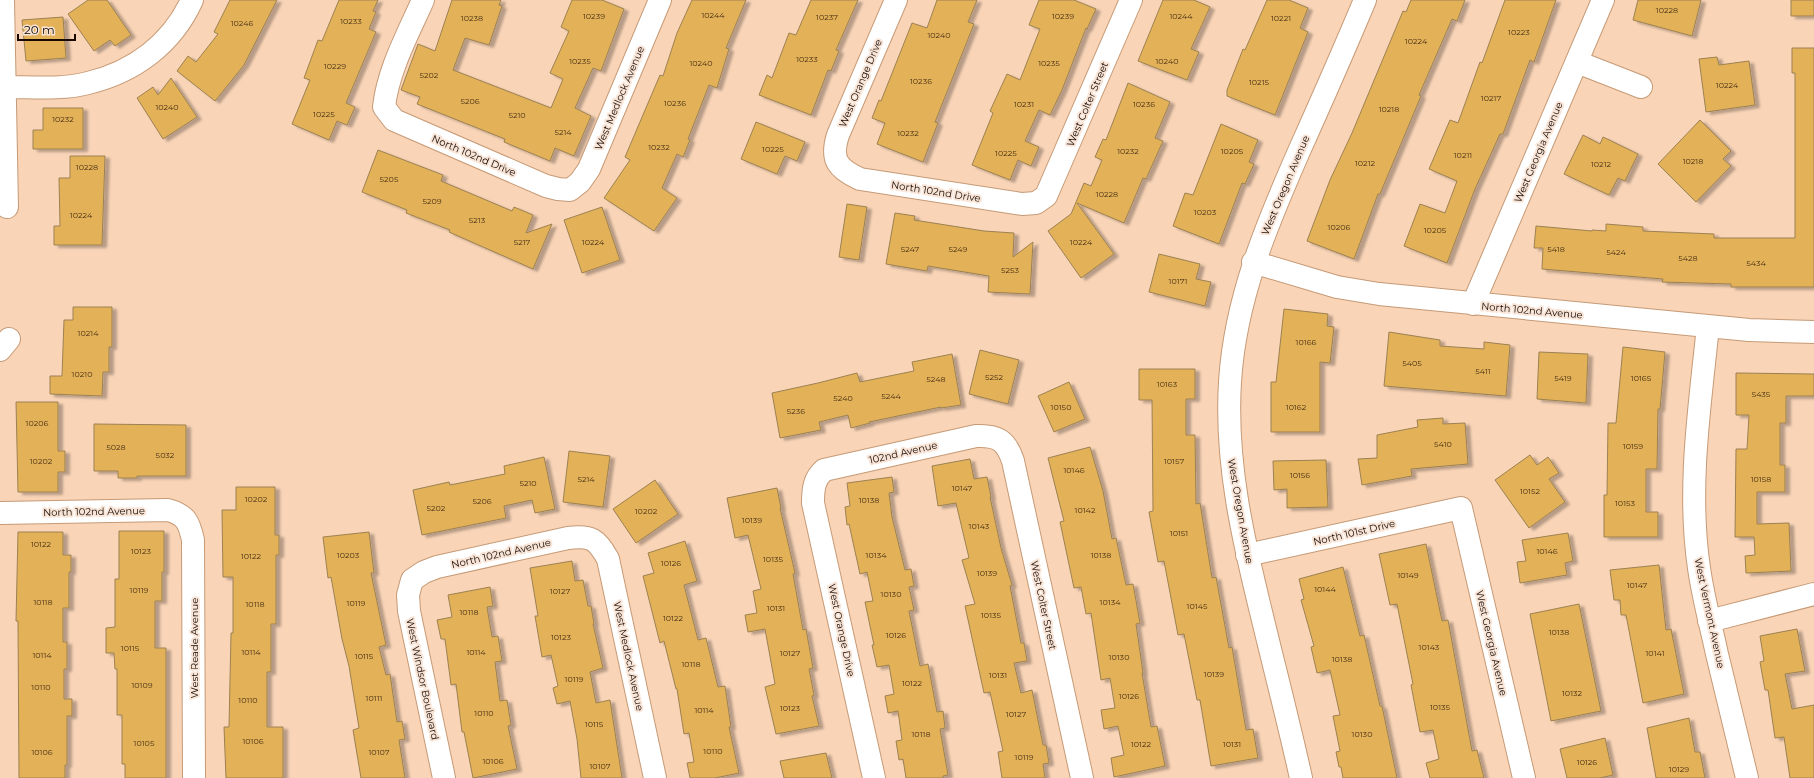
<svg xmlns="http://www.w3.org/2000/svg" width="1814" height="778" font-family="Montserrat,sans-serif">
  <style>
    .building { fill: #e3b158; stroke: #9c8152; filter: url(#shadow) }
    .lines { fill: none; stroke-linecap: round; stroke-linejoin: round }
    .minor-casing { stroke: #c69a76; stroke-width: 24 }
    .minor { stroke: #fff; stroke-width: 22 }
    .labels { text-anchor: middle; stroke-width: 4; stroke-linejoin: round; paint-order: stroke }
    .number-label { font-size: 8px; fill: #4a3216 }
    .street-label { font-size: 10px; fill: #170800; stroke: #f8e5d7 }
  </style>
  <defs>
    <filter id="shadow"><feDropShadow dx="4.5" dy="2.5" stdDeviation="1" flood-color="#0004"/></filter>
  </defs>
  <rect width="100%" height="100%" fill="#f9d4b7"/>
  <!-- building -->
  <path class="building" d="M88,0H107L131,35L115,46L110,40L94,51L68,14Z
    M230,0H277L244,65L215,101L177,71L188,56L196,62L218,34L214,32Z
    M339,0H378L373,11L376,12L369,29L376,32L346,103L355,107L347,125L337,121L329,140L292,124L310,80L304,78L318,40L322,41Z
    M452,0H501L499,5L502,6L489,45L465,38L453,70L551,108L563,79L550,73L569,31L561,27L572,0H602L624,9L601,71L593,68L575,108L591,116L574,156L555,148L550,161L504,142L505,139L417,104L420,97L401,90L418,44L435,51Z
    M692,0H746L726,48L729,49L717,88L709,85L688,139L690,140L683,157L677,154L662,188L677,198L654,231L604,198L630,160L625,157L660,75L663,76L677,33Z
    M811,0H858L836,50L839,51L831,71L828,70L811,115L759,95L767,75L772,78L789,33L796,35Z
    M937,0H977L968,22L974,24L935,122L938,123L923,162L877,144L885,123L872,118L879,100L881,101L912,23L927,28Z
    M1039,0H1074L1096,9L1087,29L1086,28L1062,90L1050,115L1039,110L1025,141L1039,147L1031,166L1018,160L1010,180L972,165L993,113L990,111L1007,74L1020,80L1040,29L1029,25Z
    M1163,0H1194L1210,7L1191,49L1199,52L1187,80L1138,61Z
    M1267,0H1289L1308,8L1300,28L1308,32L1275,115L1227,96V90L1243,49L1245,50Z
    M1411,0H1465L1457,21L1452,19L1419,95L1421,96L1380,194H1378L1354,259L1307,241L1330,180L1352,133L1403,11L1406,12Z
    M1505,0H1556L1534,62L1530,60L1503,134H1500L1475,189L1447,263L1404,246L1420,204L1445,213L1457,181L1429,169L1450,120L1458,123L1480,62L1482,63Z
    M1638,0H1701L1692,36L1633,20Z
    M1791,0H1814V16H1791Z
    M63,17L66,58L26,61L22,20Z
    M1792,48H1814V287H1731V284L1662,282L1663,279L1542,269L1543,248H1534L1536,226L1592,231V230L1606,231V224L1643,227V231L1714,234V238H1795V73H1792Z
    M1717,57L1719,65L1749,61L1755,105L1706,112L1699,59Z
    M171,78L197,117L163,139L137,98L153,87L158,95Z
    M1128,83L1170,102L1155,138L1163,141L1146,179L1143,178L1124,223L1077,203L1114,254L1081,278L1048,231L1071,214L1084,183L1091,186L1102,160L1095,157L1103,139L1106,140Z
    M43,108H83V149H33V130H43Z
    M1700,120L1731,151L1723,159L1731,166L1696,202L1658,164Z
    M756,122L805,142L797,161L785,156L777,174L741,159Z
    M1221,124L1258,140L1249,162L1254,164L1245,184L1242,183L1219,244L1173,226L1185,193L1193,195Z
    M1583,135L1600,144L1603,137L1638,154L1625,181L1618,178L1609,195L1564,174Z
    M378,150L443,175L441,181L512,211L514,207L533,215L526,233L552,224L533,269L449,232L450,230L406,213L407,210L362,192Z
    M70,156H105L102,245H54V226H60L59,178H70Z
    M847,204L867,207L859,260L839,257Z
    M602,207L620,260L582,273L564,220Z
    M895,213L915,216L914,220L984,231L1014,233L1013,257L1033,242L1030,294L988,292L989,276L928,266L927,271L886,264Z
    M1159,254L1200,264L1196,279L1211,282L1205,306L1149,292Z
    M73,307H112V347H109V372H103L102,396L50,394V376H62L64,320H73Z
    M1284,309L1328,314L1327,326L1334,327L1330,363L1320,362V432H1271V382H1276Z
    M1389,332L1440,340V346L1484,349V342L1510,345L1506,396L1384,386Z
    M1623,347L1665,352L1660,409H1658L1657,469H1646V512H1658V537H1604V495H1607L1608,423H1616Z
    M980,350L1019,360L1008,404L969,394Z
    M1539,352L1588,354L1586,403L1537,399Z
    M952,354L961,405L941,408V407L869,422L870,423L851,428L848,415L819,422L821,430L780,438L772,393L818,383L857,373L860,382L914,371L912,362Z
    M1139,369H1195V399H1186V435H1195L1196,504L1200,503L1212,578L1216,577L1229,648L1232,647L1246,730L1253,729L1258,758L1211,766L1200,700H1197L1184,634L1178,635L1164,561L1158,562L1149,512L1153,511L1152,400H1139Z
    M1736,373L1814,374V396H1786V423H1780V465H1785V492H1757V524L1789,523L1791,571L1746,573L1745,556L1755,555L1754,537H1735L1736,449H1747L1749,415H1736Z
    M1069,382L1085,419L1054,432L1038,396Z
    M16,402H58V451H65V472H58V492H18Z
    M1443,418V424L1465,423L1468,464L1411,469L1412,476L1362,485L1358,459L1377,458V435L1418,427L1417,420Z
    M94,424L186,425V476H137V478H118V471H94Z
    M1090,447L1103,491L1112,539L1116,538L1126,585L1133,584L1140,623L1136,624L1143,673H1142L1151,727L1157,726L1165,766L1114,777L1111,758L1124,755L1118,726L1104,729L1101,710L1115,708L1110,678L1101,680L1091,613L1086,614L1081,587L1074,588L1060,522L1064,521L1048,458Z
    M569,451L610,456L603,507L563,502Z
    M1530,455L1537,465L1548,457L1559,473L1549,479L1565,502L1529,528L1495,480Z
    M544,457L555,509L535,513L532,500L504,506L506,518L422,535L413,490L449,482L450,485L505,474L504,466Z
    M970,459L974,479L987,477L991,497H990L1001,548L1012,585L1010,586L1021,643H1024L1027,661L1014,663L1021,693L1032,690L1043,745H1046L1049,763L1043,764L1045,778H1002L998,752L1003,751L990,692L984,693L965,606L975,604L962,560L969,558L956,503L938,506L932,466Z
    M1326,460L1328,507L1287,508V489L1274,490L1273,461Z
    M892,477L894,492L889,493L892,517L905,570L911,569L914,586L909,587L914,610L909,611L920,666L928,664L937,712L943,711L945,728L940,729L948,775L943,776V778H906L903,759L899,760L896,741L902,740L898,711L888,713L885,696L894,694L889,665L877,667L872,645H874L865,602L873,601L867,572L860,574L849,524L847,525L845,507L850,506L847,483Z
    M655,480L678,514L636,543L613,509Z
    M236,487H275V535H279V555H276V624H271V672H267V727H283V778H226L224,727H229L231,633H233V577H223L222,510H236Z
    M777,488L781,508H780L795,573L793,574L803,630L806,629L813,668L809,669L814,695L812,696L819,726L776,734L765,687L775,684L765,629L748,632L745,615L757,613L753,591L761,589L748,535L735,538L727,498Z
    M119,531H164V572H162V601H155V648H166V778H125V764H122V715H117V669H115L114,653H106V628L115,627V579H119Z
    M18,532H63V555H71V572H69V608H63V642H67V669H64V699H72V716H67V765H65V778H19L18,621H16Z
    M369,532L374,573H371L386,645L379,647L386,675L390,674L397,722L402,721L405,739L399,740L405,778H361L353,730L359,728L349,666L342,639L331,577L328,578L323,537Z
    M1568,533L1573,561L1565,563L1567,575L1520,583L1517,562L1526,561L1522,540Z
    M685,541L697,581L684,585L698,640L706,638L718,687L725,686L731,727H729L739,773L715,778H690L687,763L694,762L689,733L684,734L677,689H676L664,641L660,643L643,576L654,573L648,553Z
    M1426,544L1442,621L1448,620L1472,751L1477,750L1484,778H1430L1426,763L1439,759L1433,730L1420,732L1411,685L1413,684L1397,604L1390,605L1379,554Z
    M572,561L575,581L583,580L588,606H591L594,624H593L603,668L590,672L596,703L610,700L622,778H581L577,739L570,701L557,704L553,688L558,686L551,655L542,657L535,616H538L530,568Z
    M1659,565L1666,630L1671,629L1684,694L1643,703L1626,615H1621L1620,600H1614L1610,570Z
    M1343,567L1360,636L1364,635L1380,706H1382L1397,778H1343L1341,767H1339L1336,752L1340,751L1333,716L1340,715L1330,670L1317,673L1311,647L1314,646L1301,600L1304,599L1299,579Z
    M490,587L493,606L487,607L492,637L498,636L502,661L495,662L500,701L507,700L511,725L508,726L517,769L473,778L464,732H462L456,684L451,685L445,639H441L437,620L452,617L448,595Z
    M1579,604L1601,711L1551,721L1530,614Z
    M1797,629L1805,671L1785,674L1792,709L1814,705V778H1790L1784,737L1775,738L1768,690H1765L1760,662L1764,661L1760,636Z
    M1689,718L1695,752H1700L1705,778H1656L1647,728Z
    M1605,738L1613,775L1600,778H1567L1560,749Z
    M826,753L832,778H784L780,761Z"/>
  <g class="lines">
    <defs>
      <path id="minor" d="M3,0L7,207
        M423,0C408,34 388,70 384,107L394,120L546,186L558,189L570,190L580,182L589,169L660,0
        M896,0L838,135C830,160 838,169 860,179L1022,204L1036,203L1046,196L1131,0
        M1577,62L1641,87
        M5,87C32,87 61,90 88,83C134,72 172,44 192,0
        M1253,262L1337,287L1379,294L1749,330L1814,332
        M1473,304L1603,0
        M1708,326C1700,405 1687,488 1699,568C1703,597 1711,626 1717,654C1727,695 1737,737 1747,778
        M0,350L9,339
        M0,513L168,510C186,515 189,522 193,540L194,778
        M1247,555L1461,508L1524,778
        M1709,621L1814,594
        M444,778L409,611L408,595L412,580L424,572L437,567L568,538C591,535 597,539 608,559L655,778
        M874,778L813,503C813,489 814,479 824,470L976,436C997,435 1006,440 1013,461L1082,778
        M1301,778C1289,724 1275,670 1262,616C1243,539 1225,462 1230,382C1235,299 1267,224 1300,149C1322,100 1344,50 1365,0"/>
    </defs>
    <!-- minor casing -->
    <use href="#minor" class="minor-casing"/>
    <!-- minor -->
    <use href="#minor" class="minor"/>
  </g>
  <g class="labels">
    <!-- number labels -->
    <g class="number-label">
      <text x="1667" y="13">10228</text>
      <text x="713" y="18">10244</text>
      <text x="594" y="19">10239</text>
      <text x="1063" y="19">10239</text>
      <text x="1181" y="19">10244</text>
      <text x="827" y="20">10237</text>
      <text x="472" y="21">10238</text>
      <text x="1281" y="21">10221</text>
      <text x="351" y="24">10233</text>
      <text x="242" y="26">10246</text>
      <text x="1519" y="35">10223</text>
      <text x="939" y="38">10240</text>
      <text x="1416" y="44">10224</text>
      <text x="807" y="62">10233</text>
      <text x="580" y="64">10235</text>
      <text x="1167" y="64">10240</text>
      <text x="701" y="66">10240</text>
      <text x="1049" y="66">10235</text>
      <text x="335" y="69">10229</text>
      <text x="429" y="78">5202</text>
      <text x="921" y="84">10236</text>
      <text x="1259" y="85">10215</text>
      <text x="1727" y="88">10224</text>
      <text x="1491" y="101">10217</text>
      <text x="470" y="104">5206</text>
      <text x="675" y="106">10236</text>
      <text x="1024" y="107">10231</text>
      <text x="1144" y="107">10236</text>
      <text x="167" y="110">10240</text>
      <text x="1389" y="112">10218</text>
      <text x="324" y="117">10225</text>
      <text x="517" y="118">5210</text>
      <text x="63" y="122">10232</text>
      <text x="563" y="135">5214</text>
      <text x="908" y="136">10232</text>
      <text x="659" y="150">10232</text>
      <text x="773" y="152">10225</text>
      <text x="1128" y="154">10232</text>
      <text x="1232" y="154">10205</text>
      <text x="1006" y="156">10225</text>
      <text x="1463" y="158">10211</text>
      <text x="1693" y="164">10218</text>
      <text x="1365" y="166">10212</text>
      <text x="1601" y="167">10212</text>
      <text x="87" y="170">10228</text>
      <text x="389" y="182">5205</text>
      <text x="1107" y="197">10228</text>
      <text x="432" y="204">5209</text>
      <text x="1205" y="215">10203</text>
      <text x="81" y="218">10224</text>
      <text x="477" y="223">5213</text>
      <text x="1339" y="230">10206</text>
      <text x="1435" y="233">10205</text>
      <text x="522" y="245">5217</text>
      <text x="593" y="245">10224</text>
      <text x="1081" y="245">10224</text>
      <text x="910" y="252">5247</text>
      <text x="958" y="252">5249</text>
      <text x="1556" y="252">5418</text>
      <text x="1616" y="255">5424</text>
      <text x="1688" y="261">5428</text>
      <text x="1756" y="266">5434</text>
      <text x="1010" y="273">5253</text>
      <text x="1178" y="284">10171</text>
      <text x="88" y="336">10214</text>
      <text x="1306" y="345">10166</text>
      <text x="1412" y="366">5405</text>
      <text x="1483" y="374">5411</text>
      <text x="82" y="377">10210</text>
      <text x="994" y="380">5252</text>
      <text x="1563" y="381">5419</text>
      <text x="1641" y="381">10165</text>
      <text x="936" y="382">5248</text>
      <text x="1167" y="387">10163</text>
      <text x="1761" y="397">5435</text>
      <text x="891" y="399">5244</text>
      <text x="843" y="401">5240</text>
      <text x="1061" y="410">10150</text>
      <text x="1296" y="410">10162</text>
      <text x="796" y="414">5236</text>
      <text x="37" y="426">10206</text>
      <text x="1443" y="447">5410</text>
      <text x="1633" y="449">10159</text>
      <text x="116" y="450">5028</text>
      <text x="165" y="458">5032</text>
      <text x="41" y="464">10202</text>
      <text x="1174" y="464">10157</text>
      <text x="1074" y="473">10146</text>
      <text x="1300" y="478">10156</text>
      <text x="586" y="482">5214</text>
      <text x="1761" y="482">10158</text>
      <text x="528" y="486">5210</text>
      <text x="962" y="491">10147</text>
      <text x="1530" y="494">10152</text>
      <text x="256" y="502">10202</text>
      <text x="869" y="503">10138</text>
      <text x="482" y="504">5206</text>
      <text x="1625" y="506">10153</text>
      <text x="436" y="511">5202</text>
      <text x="1085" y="513">10142</text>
      <text x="646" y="514">10202</text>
      <text x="752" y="523">10139</text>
      <text x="979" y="529">10143</text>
      <text x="1179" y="536">10151</text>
      <text x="41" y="547">10122</text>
      <text x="141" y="554">10123</text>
      <text x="1547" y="554">10146</text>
      <text x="348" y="558">10203</text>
      <text x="876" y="558">10134</text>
      <text x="1101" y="558">10138</text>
      <text x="251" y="559">10122</text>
      <text x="773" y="562">10135</text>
      <text x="671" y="566">10126</text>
      <text x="987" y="576">10139</text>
      <text x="1408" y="578">10149</text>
      <text x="1637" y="588">10147</text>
      <text x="1325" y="592">10144</text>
      <text x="139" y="593">10119</text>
      <text x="560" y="594">10127</text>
      <text x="891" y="597">10130</text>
      <text x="43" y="605">10118</text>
      <text x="1110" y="605">10134</text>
      <text x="356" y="606">10119</text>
      <text x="255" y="607">10118</text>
      <text x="1197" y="609">10145</text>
      <text x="776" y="611">10131</text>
      <text x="469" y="615">10118</text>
      <text x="991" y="618">10135</text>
      <text x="673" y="621">10122</text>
      <text x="1559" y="635">10138</text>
      <text x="896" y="638">10126</text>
      <text x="561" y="640">10123</text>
      <text x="1429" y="650">10143</text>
      <text x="130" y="651">10115</text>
      <text x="251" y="655">10114</text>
      <text x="476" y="655">10114</text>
      <text x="790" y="656">10127</text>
      <text x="1655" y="656">10141</text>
      <text x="42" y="658">10114</text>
      <text x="364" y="659">10115</text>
      <text x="1119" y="660">10130</text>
      <text x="1342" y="662">10138</text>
      <text x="691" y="667">10118</text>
      <text x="1214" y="677">10139</text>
      <text x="998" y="678">10131</text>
      <text x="574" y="682">10119</text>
      <text x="912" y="686">10122</text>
      <text x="142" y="688">10109</text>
      <text x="41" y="690">10110</text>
      <text x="1572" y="696">10132</text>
      <text x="1129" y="699">10126</text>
      <text x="374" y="701">10111</text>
      <text x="248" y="703">10110</text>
      <text x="1440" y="710">10135</text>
      <text x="790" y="711">10123</text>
      <text x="704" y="713">10114</text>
      <text x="484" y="716">10110</text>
      <text x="1016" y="717">10127</text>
      <text x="594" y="727">10115</text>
      <text x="921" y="737">10118</text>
      <text x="1362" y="737">10130</text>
      <text x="253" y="744">10106</text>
      <text x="144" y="746">10105</text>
      <text x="1141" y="747">10122</text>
      <text x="1232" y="747">10131</text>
      <text x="713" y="754">10110</text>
      <text x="42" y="755">10106</text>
      <text x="379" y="755">10107</text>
      <text x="1024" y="760">10119</text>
      <text x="493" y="764">10106</text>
      <text x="1587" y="765">10126</text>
      <text x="600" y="769">10107</text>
      <text x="1679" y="772">10129</text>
    </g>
    <!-- street labels -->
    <g class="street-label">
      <text transform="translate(860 83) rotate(-67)" y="4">West Orange Drive</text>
      <text transform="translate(619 98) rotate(-67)" y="4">West Medlock Avenue</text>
      <text transform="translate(1087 104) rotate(-67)" y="4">West Colter Street</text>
      <text transform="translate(1538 152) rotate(-67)" y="4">West Georgia Avenue</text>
      <text transform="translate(474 155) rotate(23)" y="4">North 102nd Drive</text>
      <text transform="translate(1285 185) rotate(-67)" y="4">West Oregon Avenue</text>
      <text transform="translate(936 191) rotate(9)" y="4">North 102nd Drive</text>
      <text transform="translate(1532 310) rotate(5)" y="4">North 102nd Avenue</text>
      <text transform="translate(903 452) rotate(-13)" y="4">102nd Avenue</text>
      <text transform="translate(94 511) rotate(-1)" y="4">North 102nd Avenue</text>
      <text transform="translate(1241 511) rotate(80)" y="4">West Oregon Avenue</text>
      <text transform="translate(1354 532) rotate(-13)" y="4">North 101st Drive</text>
      <text transform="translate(501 553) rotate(-13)" y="4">North 102nd Avenue</text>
      <text transform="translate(1044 605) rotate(78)" y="4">West Colter Street</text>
      <text transform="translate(1710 613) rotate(78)" y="4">West Vermont Avenue</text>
      <text transform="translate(842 630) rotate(78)" y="4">West Orange Drive</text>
      <text transform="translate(1492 643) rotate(77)" y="4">West Georgia Avenue</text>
      <text transform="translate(194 648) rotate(-90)" y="4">West Reade Avenue</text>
      <text transform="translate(629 656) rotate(78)" y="4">West Medlock Avenue</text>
      <text transform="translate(423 679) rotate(78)" y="4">West Windsor Boulevard</text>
    </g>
  </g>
  <!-- scale -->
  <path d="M18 34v6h57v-6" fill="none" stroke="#170800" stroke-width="2"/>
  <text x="24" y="34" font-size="12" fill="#170800" stroke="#f8e5d7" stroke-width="3" paint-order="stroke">20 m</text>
</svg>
